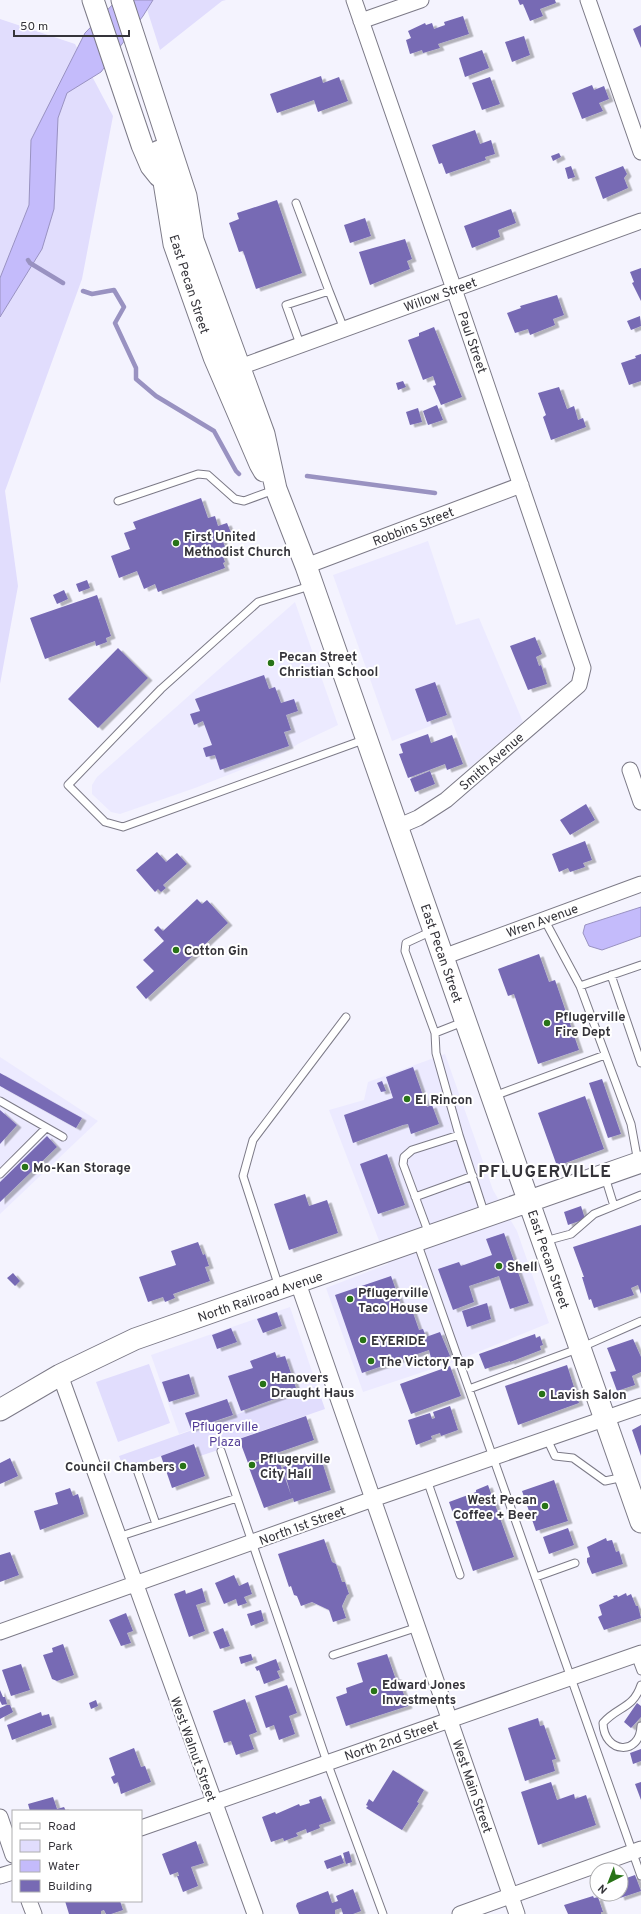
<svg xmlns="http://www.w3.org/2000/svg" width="641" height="1914" font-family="Overpass,sans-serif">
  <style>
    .built { fill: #eceaff }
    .green { fill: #e1ddfd }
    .water { fill: #c4bbfb; stroke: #9992c1 }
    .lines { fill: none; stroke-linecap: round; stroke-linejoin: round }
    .stream { stroke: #9992c1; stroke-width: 4.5 }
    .building { fill: #776ab4; filter: url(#shadow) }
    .lane-casing { stroke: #7c7a87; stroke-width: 9 }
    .street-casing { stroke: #7c7a87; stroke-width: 17 }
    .secondary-casing { stroke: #7c7a87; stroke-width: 23 }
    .lane { stroke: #fff; stroke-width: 7 }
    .street { stroke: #fff; stroke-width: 15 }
    .secondary { stroke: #fff; stroke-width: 21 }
    .poi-dot { fill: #287317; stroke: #fff; stroke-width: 1.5 }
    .labels { text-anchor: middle; stroke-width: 4; stroke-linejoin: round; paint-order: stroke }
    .street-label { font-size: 13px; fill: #35343a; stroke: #fff }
    .poi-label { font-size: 13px; font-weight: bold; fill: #35343a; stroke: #fff; text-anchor: start }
    .park-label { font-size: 13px; fill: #533d97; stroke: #fff }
    .district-label { font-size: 17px; font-weight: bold; letter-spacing: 1px; fill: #35343a; stroke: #fff }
  </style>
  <defs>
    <filter id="shadow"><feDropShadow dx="4.5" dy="2.5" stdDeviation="0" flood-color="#0004"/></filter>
  </defs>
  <rect width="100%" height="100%" fill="#f4f3fe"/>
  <!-- built -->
  <path class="built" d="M428,541L456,625L479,618L523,722L469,768L451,718L392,741L333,575Z
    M295,602L338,725L298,744L284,753L195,788L120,814L111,812L92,794V785L97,777Z
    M445,1054L493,1190L517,1231L549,1323L456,1361L363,1392L326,1288L388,1264L329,1110L364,1100L368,1082Z
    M0,1057L98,1121L0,1214Z
    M290,1307L317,1386L179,1434L151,1355Z"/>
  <!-- green -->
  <path class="green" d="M144,0H226L222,1L160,50Z
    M0,19L75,44L113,116L82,279L5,491L18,586L0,684Z
    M149,1364L170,1423L118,1442L96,1382Z
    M317,1386L325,1409L238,1439L239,1443L200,1456L195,1444L124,1469L119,1456Z"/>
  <!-- water -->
  <path class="water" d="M117,0H153L143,16L101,72L67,93L58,118L54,209L42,249L0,317V278L29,205L31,140L85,33Z
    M641,907V936L602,950L589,946L583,933L585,925Z"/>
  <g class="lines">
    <!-- stream -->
    <path class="stream" d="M28,260L30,263L63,283
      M83,291L92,294L114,290L124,307L115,323L136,368V379L156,396L214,431L236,471L239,474
      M307,476L435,493"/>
  </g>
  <!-- building -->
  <path class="building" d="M518,0H555L556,3L540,9L543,16L530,21L523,4L520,5Z
    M463,16L469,34L438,44L440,48L423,53L422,50L410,54L406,40L411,38L408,31L425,23L426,25L432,23L434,29L445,25L444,22Z
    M641,25V48L633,29Z
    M524,36L530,55L512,62L505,42Z
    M482,50L489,68L465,77L459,58Z
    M321,76L323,83L339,77L348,101L318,112L314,100L277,113L270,94Z
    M490,77L500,104L482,110L472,83Z
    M592,85L594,90L604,86L609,99L599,103L603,111L582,119L572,93Z
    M475,130L480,144L491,140L495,154L485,157L486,160L446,174L442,163L439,164L432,145Z
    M559,153L561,157L553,161L551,156Z
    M571,166L575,177L568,179L565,168Z
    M623,166L627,174L624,178L628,188L603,199L595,177Z
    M277,200L302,273L256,289L243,251L239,252L229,223L239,219L237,213Z
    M511,209L516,223L498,230L500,237L472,248L464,226Z
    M365,218L371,236L350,243L344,225Z
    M405,239L412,259L407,261L410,269L370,285L359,252Z
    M641,268V301L632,283L634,282L630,272Z
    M557,295L564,315L553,319L555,325L530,335L528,329L515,333L507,313L521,308L520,306Z
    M640,316L641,326L631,330L627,321Z
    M434,327L462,397L441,405L433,386L436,385L433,376L423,380L408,340L419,336V333Z
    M641,354V381L629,385L621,363L636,358L635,356Z
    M403,381L406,387L398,390L396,383Z
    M559,387L567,409L574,406L578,420L583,418L586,427L551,440L543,417L546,415L538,393Z
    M437,405L443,420L428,425L423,411Z
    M418,408L422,422L410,425L406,412Z
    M201,498L208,518L215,516L218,526L227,523L232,535L222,539L225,547L220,548L225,562L223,563L225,568L158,592L155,584L144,589L137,571L119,578L111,556L130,549L124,533L136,529L133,522Z
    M87,580L90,588L79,592L76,584Z
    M64,590L68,599L57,604L53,595Z
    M97,595L111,636L106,638L107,642L96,646L95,641L45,659L30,618Z
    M535,637L542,654L536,657L539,666L541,665L547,684L528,690L510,646Z
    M118,648L148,678L98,728L68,699Z
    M264,675L269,689L275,687L281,703L294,699L298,711L286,715L291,730L284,732L289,746L220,770L215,755L206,757L203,748L212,745L203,721L194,725L190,714L200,711L195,699Z
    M435,682L447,715L427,722L415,689Z
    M428,734L431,743L452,735L463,764L447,770L445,764L408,778L399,754L403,753L400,744Z
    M430,771L435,784L415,792L410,779Z
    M586,804L595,820L570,835L560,820Z
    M585,841L592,860L583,863L585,867L570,872L568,868L559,872L552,854Z
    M157,852L166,862L177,853L187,864L163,885L166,888L161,892L158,889L155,892L136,870Z
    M197,899L202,904L207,900L228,923L146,999L136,987L154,971L143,960L164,941L154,930L158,926L163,931Z
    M539,954L549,982L555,980L579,1050L538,1064L514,994L508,996L498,969Z
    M413,1067L427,1107L432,1105L439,1124L411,1134L408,1124L403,1125L353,1143L344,1115L393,1098L386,1077Z
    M0,1073L82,1118L76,1128L0,1086Z
    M602,1079L621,1134L608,1138L589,1083Z
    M382,1081L386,1091L381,1092L377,1083Z
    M585,1096L604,1149L557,1166L538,1113Z
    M0,1110L17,1125L0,1144Z
    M47,1136L57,1147L0,1202V1182Z
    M387,1154L405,1205L378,1214L360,1164Z
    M305,1194L309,1206L327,1200L338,1233L289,1250L274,1204Z
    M581,1206L585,1219L568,1225L564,1212Z
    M641,1225V1294L638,1285L631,1288L634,1295L594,1308L591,1299L589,1300L582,1277H584L573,1247Z
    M504,1233L529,1303L510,1309L499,1276L469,1286L474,1302L453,1310L438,1269L459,1262L461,1266L492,1255L486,1239Z
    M198,1242L203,1255L205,1254L209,1266L205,1267L210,1281L173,1294L175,1298L165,1302L163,1297L148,1302L139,1277L176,1265L171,1251Z
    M13,1273L20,1281L15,1286L7,1278Z
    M391,1276L404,1313L412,1310L419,1330L423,1329L426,1337L440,1332L450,1356L432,1362L429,1350L362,1373L335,1295Z
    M487,1303L491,1319L467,1327L462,1311Z
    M277,1312L282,1326L263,1333L257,1319Z
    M231,1328L237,1342L217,1349L212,1335Z
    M535,1334L536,1338L540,1336L543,1345L540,1346L541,1350L510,1362V1361L485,1369L479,1354Z
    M633,1339L641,1357V1372L632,1376L635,1385L617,1391L610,1372L616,1371L607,1348Z
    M275,1352L277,1358L285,1356L297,1391L241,1411L228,1376L253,1368L250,1361Z
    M567,1365L579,1403L518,1425L505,1386Z
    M450,1366L461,1396L411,1414L400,1384Z
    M189,1374L195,1394L169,1402L162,1382Z
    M227,1399L233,1415L191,1429L185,1413Z
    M450,1406L458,1430L441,1436L440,1433L431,1436L432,1439L416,1445L408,1420L430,1413L432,1419L435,1418L433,1412Z
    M306,1416L314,1440L248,1463L239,1439Z
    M641,1425V1456L632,1430Z
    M194,1444L205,1476L172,1488L161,1456Z
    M277,1455L291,1495L283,1467L320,1455L331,1490L294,1502L293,1498L264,1508L248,1465Z
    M10,1458L18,1476L0,1484V1463Z
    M554,1480L568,1521L536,1531L522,1491Z
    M488,1485L514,1557L473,1571L449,1502L476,1492V1490Z
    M70,1488L73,1496L78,1494L84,1514L40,1530L34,1511L58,1504L55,1493Z
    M568,1528L574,1545L549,1554L543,1537Z
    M606,1538L607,1541L612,1540L616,1552L619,1551L623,1564L592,1574L587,1562V1558L590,1557L587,1547Z
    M324,1539L332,1562L336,1564L342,1582H345L349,1594L347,1595L342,1606L346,1618L333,1622L329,1610L312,1602L301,1606L297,1596L294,1595L291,1586L289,1587L278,1554Z
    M10,1552L19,1575L0,1582V1555Z
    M234,1575L239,1586L248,1582L252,1594L244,1597L247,1603L238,1606L236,1599L224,1604L215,1583Z
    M202,1588L206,1602L196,1605L205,1631L189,1637L174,1594L185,1590L186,1594Z
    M626,1593L627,1596L631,1594L636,1606H638L641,1618L604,1630L598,1617L602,1615L599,1605L614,1598L613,1596L617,1595L618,1597Z
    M261,1610L264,1621L251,1626L247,1614Z
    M126,1613L133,1631L127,1633L131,1643L121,1646L109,1620Z
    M223,1628L230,1646L220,1649L213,1632Z
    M63,1644L74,1675L57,1681L52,1679L43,1655L53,1652L52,1648Z
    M251,1654L253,1660L241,1664L239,1657Z
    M387,1654L395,1677H397L399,1681L408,1706L346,1726L336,1697L347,1693L346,1688L363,1682L357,1663Z
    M276,1659L280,1670L277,1671L280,1678L264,1684L259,1670L257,1671L255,1667Z
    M21,1664L30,1690L11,1696L2,1670Z
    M287,1685L297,1713L289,1716L295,1734L279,1740L274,1725L266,1728L255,1696Z
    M0,1690L3,1697H5L7,1704L2,1705L0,1701Z
    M245,1699L257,1732L249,1735L254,1749L236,1755L231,1741L224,1743L213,1711Z
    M96,1700L98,1706L91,1709L89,1703Z
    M637,1703L641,1706V1717L631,1728L624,1722Z
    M7,1705H10L13,1712L0,1719V1708Z
    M41,1712L42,1716L49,1714L52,1725L12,1740L7,1725Z
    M538,1718L540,1726L544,1725L556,1759L552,1760L555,1771L525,1781L508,1728Z
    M134,1748L141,1767L145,1766L151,1782L121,1794L118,1782L114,1784L111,1777L115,1775L109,1758Z
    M641,1749V1761L633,1764L630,1753Z
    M393,1770L424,1790L417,1802L419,1803L402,1830L366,1808L368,1806L366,1805L369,1799L373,1802Z
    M551,1782L557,1800L574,1794L575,1799L586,1795L596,1825L538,1845L521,1792Z
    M641,1782V1800L635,1784Z
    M321,1796L331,1821L319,1825L320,1828L307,1833L306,1829L296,1833L298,1836L284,1841L283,1838L271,1842L262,1817L275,1812L276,1814L299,1804L300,1806L310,1803L309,1800Z
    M53,1797L57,1809L64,1807L66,1811H30L28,1804Z
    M196,1841L204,1863L191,1867L198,1886L183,1892L177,1876H179L178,1872L170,1875L162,1854Z
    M349,1851L352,1862L346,1864L343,1853Z
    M341,1855L344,1863L327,1869L324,1861Z
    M635,1875L641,1891L620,1898L619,1894H621V1880Z
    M353,1889L361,1911L353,1914H343L341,1908L335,1910V1914H299L296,1906L297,1903L328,1891L332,1903L338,1901L336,1896Z
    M593,1896L594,1898L598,1897L603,1912H601V1914H568L564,1905Z
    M65,1901H120L123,1910L111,1914H106L104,1910L101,1911V1914H69Z"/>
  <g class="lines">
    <defs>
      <path id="lane" d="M296,203L329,291
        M300,344L286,305L329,291L344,329
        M118,501L198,474L208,475L235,499L244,501L274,490
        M310,586L258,602L161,689L68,785L105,822L123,827L366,739
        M544,919L580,986L631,1124L638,1162
        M432,931L406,943L405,951L435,1033
        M611,975L641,1063
        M580,986L641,965
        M494,1096L605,1055
        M0,1101L63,1137
        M459,1135L485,1215
        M0,1174L46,1128
        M605,1177L614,1206
        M415,1197L473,1176
        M429,1234L403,1164L404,1157L412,1150L459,1135L436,1053L435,1033L463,1022
        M545,1241L571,1234L594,1214L641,1195
        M417,1242L641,1876
        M279,1287L243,1176L253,1140L346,1017
        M469,1389L580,1348L641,1321
        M547,1439L555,1456L573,1458L605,1481L624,1477
        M221,1451L327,1762L383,1914
        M136,1467L156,1524
        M427,1480L460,1575
        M118,1537L237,1498
        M536,1577L575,1563
        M333,1655L418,1627
        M635,1655L641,1671
        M641,1685C633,1709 618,1706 603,1723C604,1754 640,1756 641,1726"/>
      <path id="street" d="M354,0L454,289L583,668L579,685L446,800L418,818L397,827
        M588,0L641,152
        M361,21L421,0
        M240,367L641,221
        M306,566L521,485
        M630,770L641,802
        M443,957L641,884
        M298,1283L517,1914
        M60,1375L255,1914
        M0,1632L373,1499L641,1406
        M0,1817L13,1855
        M141,1828L641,1653
        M0,1876L13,1872
        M29,1901L34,1914
        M460,1914L641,1849"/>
      <path id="secondary" d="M93,0L142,145L151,166L159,176
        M122,0L186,196L193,240L264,434L276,489L306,566L641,1522
        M159,151L174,244L214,357L260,464L264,471
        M0,1410L60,1375L135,1339L641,1162"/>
    </defs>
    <!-- lane casing -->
    <use href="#lane" class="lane-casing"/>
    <!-- street casing -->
    <use href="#street" class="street-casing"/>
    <!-- secondary casing -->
    <use href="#secondary" class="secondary-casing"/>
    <!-- lane -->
    <use href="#lane" class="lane"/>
    <!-- street -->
    <use href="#street" class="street"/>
    <!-- secondary -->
    <use href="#secondary" class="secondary"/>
  </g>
  <!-- markers -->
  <g class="poi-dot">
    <circle cx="176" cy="543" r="4"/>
    <circle cx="271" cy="663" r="4"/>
    <circle cx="176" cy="950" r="4"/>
    <circle cx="547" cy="1023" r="4"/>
    <circle cx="407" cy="1099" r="4"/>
    <circle cx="25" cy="1167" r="4"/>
    <circle cx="499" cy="1266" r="4"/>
    <circle cx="350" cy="1299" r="4"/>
    <circle cx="363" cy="1340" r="4"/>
    <circle cx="371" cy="1361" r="4"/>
    <circle cx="263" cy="1384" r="4"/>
    <circle cx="542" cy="1394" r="4"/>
    <circle cx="252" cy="1465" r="4"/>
    <circle cx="183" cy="1466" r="4"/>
    <circle cx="545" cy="1506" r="4"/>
    <circle cx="374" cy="1691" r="4"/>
  </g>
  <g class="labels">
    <!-- street labels -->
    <g class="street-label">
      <text transform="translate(190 284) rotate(72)" y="5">East Pecan Street</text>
      <text transform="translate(440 294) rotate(-20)" y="5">Willow Street</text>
      <text transform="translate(473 342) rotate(71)" y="5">Paul Street</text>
      <text transform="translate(413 526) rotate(-21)" y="5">Robbins Street</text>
      <text transform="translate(491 761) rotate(-41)" y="5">Smith Avenue</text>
      <text transform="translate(542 920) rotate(-20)" y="5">Wren Avenue</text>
      <text transform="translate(442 953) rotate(71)" y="5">East Pecan Street</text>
      <text transform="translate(549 1259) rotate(71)" y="5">East Pecan Street</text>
      <text transform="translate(260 1296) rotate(-19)" y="5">North Railroad Avenue</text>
      <text transform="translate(302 1525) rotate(-20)" y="5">North 1st Street</text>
      <text transform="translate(391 1740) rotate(-19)" y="5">North 2nd Street</text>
      <text transform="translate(194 1749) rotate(70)" y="5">West Walnut Street</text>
      <text transform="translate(473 1786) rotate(71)" y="5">West Main Street</text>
    </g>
    <!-- poi labels -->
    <g class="poi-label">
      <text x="184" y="541">First United<tspan x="184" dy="15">Methodist Church</tspan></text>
      <text x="279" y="661">Pecan Street<tspan x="279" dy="15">Christian School</tspan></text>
      <text x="184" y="955">Cotton Gin</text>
      <text x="555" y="1021">Pflugerville<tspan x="555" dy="15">Fire Dept</tspan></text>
      <text x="415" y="1104">El Rincon</text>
      <text x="33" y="1172">Mo-Kan Storage</text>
      <text x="507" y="1271">Shell</text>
      <text x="358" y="1297">Pflugerville<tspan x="358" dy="15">Taco House</tspan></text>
      <text x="371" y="1345">EYERIDE</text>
      <text x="379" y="1366">The Victory Tap</text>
      <text x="271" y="1382">Hanovers<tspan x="271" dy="15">Draught Haus</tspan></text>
      <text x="550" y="1399">Lavish Salon</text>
      <text x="260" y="1463">Pflugerville<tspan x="260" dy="15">City Hall</tspan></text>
      <text x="175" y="1471" text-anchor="end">Council Chambers</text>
      <text x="537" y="1504" text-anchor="end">West Pecan<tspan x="537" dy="15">Coffee + Beer</tspan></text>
      <text x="382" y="1689">Edward Jones<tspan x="382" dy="15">Investments</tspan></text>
    </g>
    <!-- park labels -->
    <g class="park-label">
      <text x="225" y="1431">Pflugerville<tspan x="225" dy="15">Plaza</tspan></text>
    </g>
    <!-- district labels -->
    <g class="district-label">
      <text x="545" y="1177">PFLUGERVILLE</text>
    </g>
  </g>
  <!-- legend -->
  <rect x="12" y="1810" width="130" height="92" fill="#ffffff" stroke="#aeaeb0"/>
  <rect x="20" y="1823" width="20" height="6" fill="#ffffff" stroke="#aeaeb0"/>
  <text x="48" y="1830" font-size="12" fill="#35343a">Road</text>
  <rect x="20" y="1840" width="20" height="12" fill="#e1ddfd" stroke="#aeaeb0"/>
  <text x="48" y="1850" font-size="12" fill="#35343a">Park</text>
  <rect x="20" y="1860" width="20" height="12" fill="#c4bbfb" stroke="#aeaeb0"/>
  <text x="48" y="1870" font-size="12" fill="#35343a">Water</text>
  <rect x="20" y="1880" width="20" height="12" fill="#776ab4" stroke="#aeaeb0"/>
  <text x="48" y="1890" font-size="12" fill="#35343a">Building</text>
  <!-- north arrow -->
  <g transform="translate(609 1882) rotate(222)"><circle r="19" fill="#ffffff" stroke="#aeaeb0"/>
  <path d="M0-3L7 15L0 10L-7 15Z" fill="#287317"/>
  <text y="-6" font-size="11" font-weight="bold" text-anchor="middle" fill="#35343a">N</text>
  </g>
  <!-- scale -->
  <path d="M14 30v6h115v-6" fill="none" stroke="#35343a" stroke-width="2"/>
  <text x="20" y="30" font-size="12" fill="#35343a" stroke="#ffffff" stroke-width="3" paint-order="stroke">50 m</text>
</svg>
